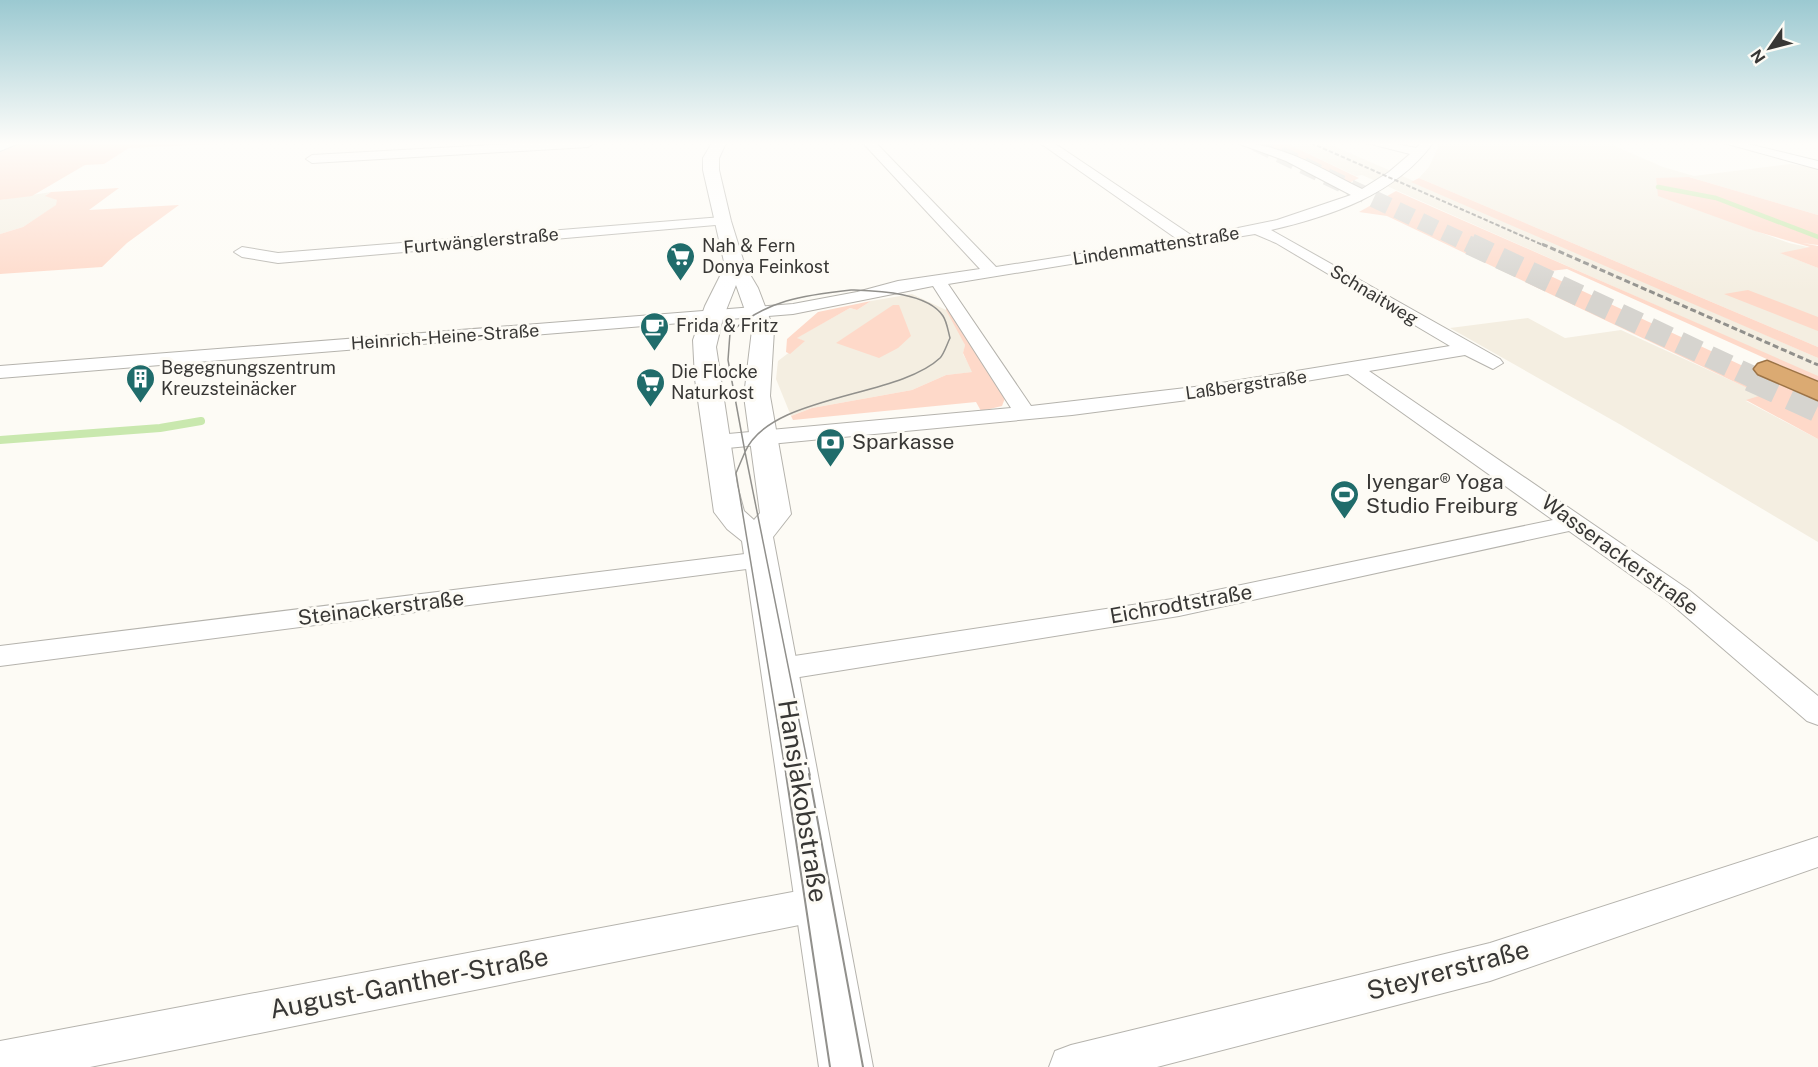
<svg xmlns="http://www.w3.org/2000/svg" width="1818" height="1067" font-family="'Public Sans',sans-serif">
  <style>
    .built { fill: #f4eee1 }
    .green { fill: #fed9c9 }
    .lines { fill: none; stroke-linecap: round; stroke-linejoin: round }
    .stream-far1 { stroke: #c9e8ae; stroke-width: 4.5 }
    .stream { stroke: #c9e8ae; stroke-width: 8 }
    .trunk-tunnel-far2 { stroke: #d6d4cf; stroke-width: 17; stroke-dasharray: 17 9; stroke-linecap: butt }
    .trunk-tunnel-far1 { stroke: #d6d4cf; stroke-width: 22; stroke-dasharray: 22 11; stroke-linecap: butt }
    .trunk-tunnel { stroke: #d6d4cf; stroke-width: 29; stroke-dasharray: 29 15; stroke-linecap: butt }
    .minor-casing { stroke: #b5b3ad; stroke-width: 2 }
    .tertiary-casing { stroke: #b5b3ad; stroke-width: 2 }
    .trunk-casing { stroke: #9c7346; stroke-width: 3 }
    .minor { fill: #fff; fill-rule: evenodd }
    .tertiary { fill: #fff; fill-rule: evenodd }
    .trunk { fill: #dbaa72; fill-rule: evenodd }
    .tram-far1 { stroke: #91908c; stroke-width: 1.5 }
    .tram { stroke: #91908c; stroke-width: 2 }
    .rail-far1 { stroke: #91908c; stroke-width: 2; stroke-dasharray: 4.5 2; stroke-linecap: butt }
    .rail { stroke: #91908c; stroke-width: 3; stroke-dasharray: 6 3; stroke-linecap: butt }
    .labels { text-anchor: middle; stroke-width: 6; stroke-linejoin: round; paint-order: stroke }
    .far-street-label { font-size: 18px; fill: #383735; stroke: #fdfbf5 }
    .far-poi-label { font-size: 18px; fill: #383735; stroke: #fdfbf5; text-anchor: start }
    .poi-label { font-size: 21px; fill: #383735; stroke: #fdfbf5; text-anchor: start }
    .street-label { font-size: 21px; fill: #383735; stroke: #fdfbf5 }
    .near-street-label { font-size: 26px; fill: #383735; stroke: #fdfbf5 }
  </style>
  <rect width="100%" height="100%" fill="#fdfbf5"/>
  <!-- built -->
  <path class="built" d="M1286,143H1327L1818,358V377L1362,175L1356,176Z
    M1440,143H1608L1663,167L1694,176L1790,164L1818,168V215L1689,177L1656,179L1658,184L1686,205L1789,243L1812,248L1781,253L1818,268V347L1419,178L1429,167Z
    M51,192L46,195L57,200V205L23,227L0,234V200Z
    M912,294L946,310L958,327L965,345L963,354L973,372L946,375L912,390L812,408L791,416L776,379L778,361L804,341L796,338L850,308L857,310L871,301Z
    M1528,318L1565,338L1621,330L1763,395L1746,401L1818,439V542L1621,425L1450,328Z"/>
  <!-- green -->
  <path class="green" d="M16,143H243L129,148L104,164L85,165L32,196L0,200V148Z
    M1249,143H1286L1359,178L1349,183Z
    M1689,177L1818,215V245L1802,243L1818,246V268L1780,253L1810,247L1755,231L1658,196L1656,178Z
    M1419,178L1818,347V358L1411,182Z
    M119,188L89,210L179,205L127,243L102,267L0,274V234L23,227L56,205L57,200L45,196L51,192Z
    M1396,191L1818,376V382L1567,269L1542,272L1818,401V439L1746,400L1762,395L1387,216L1359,212Z
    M1748,290L1818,317V331L1724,294Z
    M871,301L857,310L850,308L797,338L805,341L790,354L786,352L787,339L818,312Z
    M893,305H899L911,336L898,348L879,358L836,343Z
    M946,305L1005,398L1002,406L981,411L976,402L793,420L791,416L812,408L912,390L946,375L972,372L963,353L965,345L946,310Z"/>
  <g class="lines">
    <!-- stream-far1 -->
    <path class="stream-far1" d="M1658,187L1716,198L1818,237"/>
    <!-- stream -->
    <path class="stream" d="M0,440L160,428L201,421"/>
    <!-- trunk-tunnel-far2 -->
    <path class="trunk-tunnel-far2" d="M1256,143L1473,246"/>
    <!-- trunk-tunnel-far1 -->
    <path class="trunk-tunnel-far1" d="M1470,244L1755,378"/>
    <!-- trunk-tunnel -->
    <path class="trunk-tunnel" d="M1751,377L1818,408"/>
    <defs>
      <path id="minor" d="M0,143H19L0,151Z
        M527,143H594L588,147L312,163L306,159L312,155Z
        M863,143H876L996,267L1177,239L1040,143H1054L1194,237L1277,220L1351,195L1286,161L1237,143C1282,143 1323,170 1362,189L1389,172L1410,154L1367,143H1391L1416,148L1421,143H1433C1395,195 1331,216 1271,230L1500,359L1503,363L1493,369L1465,355L1369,371L1689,590L1818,696V725L1807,721L1669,602L1569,531L1179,616L781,680L770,676L766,669L770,662L781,658L1179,598L1553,520L1348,374L1203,398L1072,415L717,449L709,447L706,442L709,437L717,435L1011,408L933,286L793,314L0,378V366L793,304L857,292L898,281L980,269ZM1255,234L1276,243L1450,346L1203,386L1031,406L948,284Z
        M1724,143H1744L1818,161V169Z
        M722,217L727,218L729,221L727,224L278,263L242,257L234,252L242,247L278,253Z
        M761,552L770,554L774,560L770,566L0,666V646Z
        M1818,837V867L1490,981L1157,1067H1049L1055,1051L1071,1045L1490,943Z
        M819,887L833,892L838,904L833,916L819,921L90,1067H0V1041Z"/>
      <path id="tertiary" d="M712,143H726L719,158V170L731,221L745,266L758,288L774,330L770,396L791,514L773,537L873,1067H819L742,541L727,529L714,512L695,379L693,340L705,306L725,266L703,170V158ZM736,285L752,330L744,396L760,513L754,520L744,511L737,485L716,347L723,318Z"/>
      <path id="trunk" d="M1767,361L1818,382V400L1758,374L1754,369L1758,364Z"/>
    </defs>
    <!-- minor casing -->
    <use href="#minor" class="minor-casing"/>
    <!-- tertiary casing -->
    <use href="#tertiary" class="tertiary-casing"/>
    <!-- trunk casing -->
    <use href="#trunk" class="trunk-casing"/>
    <!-- minor -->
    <use href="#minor" class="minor"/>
    <!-- tertiary -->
    <use href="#tertiary" class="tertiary"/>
    <!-- trunk -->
    <use href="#trunk" class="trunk"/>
    <!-- tram-far1 -->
    <path class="tram-far1" d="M851,290C876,291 927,292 943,316C947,322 948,331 950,338C947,344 944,354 940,358C898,398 770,394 745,452L728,360L730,333C765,300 805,295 851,290Z
      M745,452L810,775
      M745,452L736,473L786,775"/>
    <!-- tram -->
    <path class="tram" d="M786,774L830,1067
      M809,774L863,1067"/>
    <!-- rail-far1 -->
    <path class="rail-far1" d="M1311,143L1545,246"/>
    <!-- rail -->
    <path class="rail" d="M1542,244L1818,365"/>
  </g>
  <!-- sky -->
  <linearGradient id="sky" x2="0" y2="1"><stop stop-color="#9bc9d1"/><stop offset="0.49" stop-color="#fefdfa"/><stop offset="1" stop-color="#fefdfa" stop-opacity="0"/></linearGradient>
  <rect width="1818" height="292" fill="url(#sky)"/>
  <!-- icons -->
  <defs>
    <symbol id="supermarket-pin" viewBox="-11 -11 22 30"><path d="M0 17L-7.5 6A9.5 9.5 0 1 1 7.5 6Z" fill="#206c6b" stroke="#fdfbf5"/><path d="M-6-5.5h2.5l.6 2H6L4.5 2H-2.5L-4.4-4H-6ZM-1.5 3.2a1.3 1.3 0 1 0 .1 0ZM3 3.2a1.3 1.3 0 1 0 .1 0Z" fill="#fff"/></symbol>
    <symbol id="cafe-pin" viewBox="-11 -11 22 30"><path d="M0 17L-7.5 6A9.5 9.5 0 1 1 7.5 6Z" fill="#206c6b" stroke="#fdfbf5"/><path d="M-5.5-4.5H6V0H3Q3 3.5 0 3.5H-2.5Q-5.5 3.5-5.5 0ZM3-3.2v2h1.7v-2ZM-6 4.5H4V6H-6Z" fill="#fff"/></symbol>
    <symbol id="building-pin" viewBox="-11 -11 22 30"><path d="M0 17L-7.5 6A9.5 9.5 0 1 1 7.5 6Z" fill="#206c6b" stroke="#fdfbf5"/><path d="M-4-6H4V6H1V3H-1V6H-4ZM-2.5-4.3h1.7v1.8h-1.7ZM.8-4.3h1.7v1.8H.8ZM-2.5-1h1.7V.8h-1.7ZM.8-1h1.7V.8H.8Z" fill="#fff"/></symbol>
    <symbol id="bank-pin" viewBox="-11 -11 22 30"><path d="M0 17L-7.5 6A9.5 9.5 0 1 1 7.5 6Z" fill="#206c6b" stroke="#fdfbf5"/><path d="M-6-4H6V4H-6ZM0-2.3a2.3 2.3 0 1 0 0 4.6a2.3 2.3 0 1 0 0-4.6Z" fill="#fff"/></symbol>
    <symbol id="stadium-pin" viewBox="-11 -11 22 30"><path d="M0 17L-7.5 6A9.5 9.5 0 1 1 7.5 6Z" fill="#206c6b" stroke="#fdfbf5"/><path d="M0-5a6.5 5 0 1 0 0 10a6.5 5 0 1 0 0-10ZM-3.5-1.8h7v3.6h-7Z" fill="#fff"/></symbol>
  </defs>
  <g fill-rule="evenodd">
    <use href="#supermarket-pin" x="664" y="240" width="33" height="45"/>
    <use href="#cafe-pin" x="638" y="310" width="33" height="45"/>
    <use href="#building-pin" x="124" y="362" width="33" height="45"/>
    <use href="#supermarket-pin" x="634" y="366" width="33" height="45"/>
    <use href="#bank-pin" x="814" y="426" width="33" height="45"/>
    <use href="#stadium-pin" x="1328" y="478" width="33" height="45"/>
  </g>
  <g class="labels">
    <!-- far-street labels -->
    <g class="far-street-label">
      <text transform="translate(481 241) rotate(-5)" y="6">Furtwänglerstraße</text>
      <text transform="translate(1156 246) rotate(-9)" y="6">Lindenmattenstraße</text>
      <text transform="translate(1374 295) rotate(31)" y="6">Schnaitweg</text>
      <text transform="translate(445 337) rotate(-4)" y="6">Heinrich-Heine-Straße</text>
      <text transform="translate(1246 385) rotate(-8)" y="6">Laßbergstraße</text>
    </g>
    <!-- far-poi labels -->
    <g class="far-poi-label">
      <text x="702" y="252">Nah &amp; Fern<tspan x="702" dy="21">Donya Feinkost</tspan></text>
      <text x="676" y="332">Frida &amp; Fritz</text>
      <text x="161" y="374">Begegnungszentrum<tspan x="161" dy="21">Kreuzsteinäcker</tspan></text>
      <text x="671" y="378">Die Flocke<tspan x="671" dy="21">Naturkost</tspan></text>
    </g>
    <!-- poi labels -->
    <g class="poi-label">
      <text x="852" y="449">Sparkasse</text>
      <text x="1366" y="489">Iyengar® Yoga<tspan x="1366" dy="24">Studio Freiburg</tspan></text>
    </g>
    <!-- street labels -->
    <g class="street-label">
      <text transform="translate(1620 555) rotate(36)" y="7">Wasserackerstraße</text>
      <text transform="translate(1181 604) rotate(-10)" y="7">Eichrodtstraße</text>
      <text transform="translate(381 608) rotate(-7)" y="7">Steinackerstraße</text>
    </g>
    <!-- near-street labels -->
    <g class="near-street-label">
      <text transform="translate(803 801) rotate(81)" y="9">Hansjakobstraße</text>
      <text transform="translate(1448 970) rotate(-15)" y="9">Steyrerstraße</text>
      <text transform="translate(409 983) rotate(-11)" y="9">August-Ganther-Straße</text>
    </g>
  </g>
  <!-- north arrow -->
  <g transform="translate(1770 48) rotate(235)" stroke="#fdfbf5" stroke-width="4.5" paint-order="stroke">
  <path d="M0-4.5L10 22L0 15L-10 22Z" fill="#383735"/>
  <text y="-9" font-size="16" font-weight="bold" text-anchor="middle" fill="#383735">N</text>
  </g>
</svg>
